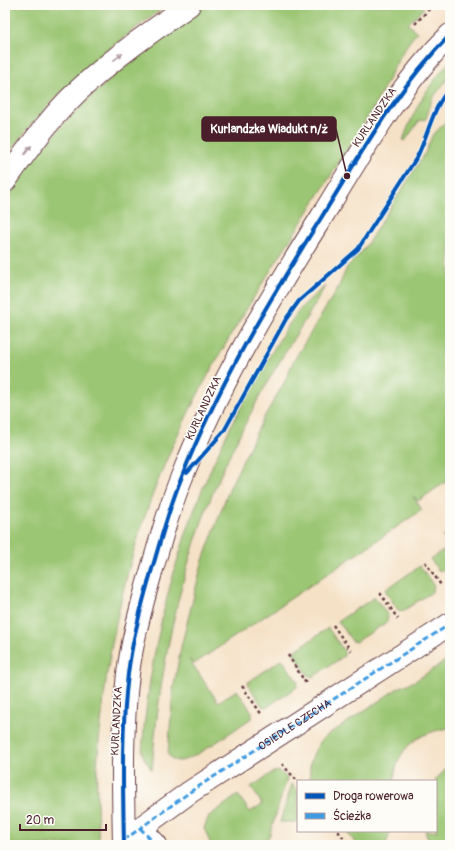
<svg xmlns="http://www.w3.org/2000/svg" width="455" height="850" font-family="Pangolin,sans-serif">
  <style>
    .green { fill: #9bc673; stroke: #72724f }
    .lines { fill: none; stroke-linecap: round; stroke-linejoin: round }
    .minor-casing { stroke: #643c42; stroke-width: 24 }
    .major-casing { stroke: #643c42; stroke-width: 24 }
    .path { stroke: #643c42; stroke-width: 2.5; stroke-dasharray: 3 3; stroke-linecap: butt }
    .minor { stroke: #fff; stroke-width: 22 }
    .major { stroke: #fff; stroke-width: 22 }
    .quiet { stroke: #409be1; stroke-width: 3; stroke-dasharray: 6 3; stroke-linecap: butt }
    .cycleway-casing { stroke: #fdfcf7; stroke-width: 6 }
    .cycleway { stroke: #0057b8; stroke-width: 4 }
    .oneway { fill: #ae9aa0 }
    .labels { text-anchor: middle; stroke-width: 3.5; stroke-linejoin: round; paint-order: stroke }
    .street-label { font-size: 11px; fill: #4a1f2b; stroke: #fdfcf7 }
    .leader { fill: none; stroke: #4a1f2b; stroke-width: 1.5 }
    .callout-dot { fill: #4a1f2b; stroke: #fdfcf7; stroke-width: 1.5 }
    .callout { fill: #4a1f2b; stroke: #4a1f2b; stroke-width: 1.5 }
    .callout-label { font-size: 12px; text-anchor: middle; font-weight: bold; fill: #fff }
  </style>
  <rect width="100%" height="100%" fill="#fdfcf7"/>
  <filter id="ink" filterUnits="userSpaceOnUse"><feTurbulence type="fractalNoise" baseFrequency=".025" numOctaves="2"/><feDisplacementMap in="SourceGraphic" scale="8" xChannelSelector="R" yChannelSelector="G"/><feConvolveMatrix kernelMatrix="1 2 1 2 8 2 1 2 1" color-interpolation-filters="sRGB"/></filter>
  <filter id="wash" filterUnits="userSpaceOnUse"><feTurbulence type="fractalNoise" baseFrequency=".012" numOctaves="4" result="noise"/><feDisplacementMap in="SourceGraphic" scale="16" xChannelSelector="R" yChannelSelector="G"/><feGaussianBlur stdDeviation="0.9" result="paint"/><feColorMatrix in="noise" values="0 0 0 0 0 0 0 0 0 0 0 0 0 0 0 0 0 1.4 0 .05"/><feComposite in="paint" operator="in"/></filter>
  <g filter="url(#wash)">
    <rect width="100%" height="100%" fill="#f5e1c6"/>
    <!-- green -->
    <path class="green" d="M5,5H168C107,47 48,98 5,158Z
      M207,5H421L424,8L408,24L417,32C398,54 389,80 375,105C359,132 341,159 325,185C274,266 220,345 179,432C137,521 112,617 102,715C99,741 96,766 97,791C97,809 98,827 99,845H5V203C53,120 129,59 207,5Z
      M450,61V76L432,99L426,119L419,121L405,141L403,140C416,105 426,89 450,61Z
      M450,116V479L418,501L413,496L422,510L194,664L189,659L218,702L237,690L252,712V718C237,727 195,760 180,761C174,761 171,759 168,754L173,690L181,647L202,563L229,489L263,419L285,381L293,362L339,286L347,267L364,249L425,153L433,134L438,130Z
      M325,286C313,310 296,333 283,356C265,385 249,416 234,446C184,547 160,659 152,770L144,758L142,751C152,619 190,492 257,378C270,356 286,325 303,306C309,299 318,293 325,286Z
      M450,532V568L445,571L438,570L430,559L449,547L443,537Z
      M420,566L434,586L432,592L403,611L398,610L385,590Z
      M375,597L388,616L387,622L356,642L352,641L338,621Z
      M328,628L344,651V656L313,677L308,675L293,652Z
      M450,658V728C419,732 396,747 394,781H311C307,765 313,752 322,739L398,688L415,681Z
      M282,659L298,682L297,687L267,707L262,706L247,683Z
      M450,764V845H430L425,831H436V781H435Z
      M279,771L287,778L269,837L257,845H211L204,828L209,816L238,795L250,812L262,804L251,787L273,772Z
      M292,784L298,791V822H280Z
      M346,831H390L386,845H357Z"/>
  </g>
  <g filter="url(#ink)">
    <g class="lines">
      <defs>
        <g id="minor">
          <path d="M140,828L156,845"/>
          <path id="s1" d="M124,840L190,792L450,624"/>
          <path d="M124,845C123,788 121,731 128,674C132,639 142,603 152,569C161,539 169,508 181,479C217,387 268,302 321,218C360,155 397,88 450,35"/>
        </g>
        <path id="major" d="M5,181C30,146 56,109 89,81C120,53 155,29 189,5"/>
      </defs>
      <!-- minor casing -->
      <use href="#minor" class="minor-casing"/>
      <!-- major casing -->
      <use href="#major" class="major-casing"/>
      <!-- path -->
      <path class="path" d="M415,24L433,5
        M425,562L441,585
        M380,593L398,619
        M333,625L351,651
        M288,655L307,685
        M242,686L262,715
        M282,764L298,782
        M338,831L349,845"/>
      <!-- minor -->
      <use href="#minor" class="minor"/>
      <!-- major -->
      <use href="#major" class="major"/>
      <!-- quiet -->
      <path class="quiet" d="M140,828L156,845
        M124,840L190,792L450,624"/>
      <defs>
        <path id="cycleway" d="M187,473L224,431L286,319L299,301L358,249L417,157C429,133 432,108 450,88
          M124,845C123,788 121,731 128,674C132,639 142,603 152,569C161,539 169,508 181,479C217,387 268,302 321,218C360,155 397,88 450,35"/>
      </defs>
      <!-- cycleway casing -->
      <use href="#cycleway" class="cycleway-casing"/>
      <!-- cycleway -->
      <use href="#cycleway" class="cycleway"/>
    </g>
    <!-- one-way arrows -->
    <defs><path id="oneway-solid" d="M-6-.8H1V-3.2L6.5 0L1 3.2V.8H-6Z"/></defs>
    <g class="oneway">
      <use href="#oneway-solid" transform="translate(118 57) rotate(-38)"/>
      <use href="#oneway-solid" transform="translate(28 150) rotate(-53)"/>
    </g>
  </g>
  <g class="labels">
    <!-- street labels -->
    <g class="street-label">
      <text transform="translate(374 117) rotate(-56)" y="4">KURLANDZKA</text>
      <text transform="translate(203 408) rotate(-65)" y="4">KURLANDZKA</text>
      <text transform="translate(116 721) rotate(-87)" y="4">KURLANDZKA</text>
      <text dy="4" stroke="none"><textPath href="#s1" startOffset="206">OSIEDLE CZECHA</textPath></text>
    </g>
  </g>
  <!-- callouts -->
  <path class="leader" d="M347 176L336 129"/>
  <circle class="callout-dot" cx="347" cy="176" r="4"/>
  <rect class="callout" x="202" y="117" width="134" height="24" rx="4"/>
  <g class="callout-label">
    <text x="269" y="133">Kurlandzka Wiadukt n/ż</text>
  </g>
  <!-- margin -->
  <rect width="455" height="850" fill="none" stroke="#fdfcf7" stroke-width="20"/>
  <!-- legend -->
  <rect x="297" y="780" width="140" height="52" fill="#fdfcf7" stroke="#b5a4a5"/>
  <rect x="305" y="793" width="20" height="6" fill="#0057b8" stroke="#b5a4a5"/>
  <text x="333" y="800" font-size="12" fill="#4a1f2b">Droga rowerowa</text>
  <rect x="305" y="813" width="20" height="6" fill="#409be1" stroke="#b5a4a5"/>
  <text x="333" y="820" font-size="12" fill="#4a1f2b">Ścieżka</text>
  <!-- scale -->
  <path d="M20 824v6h86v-6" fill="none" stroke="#4a1f2b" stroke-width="2"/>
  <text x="26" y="824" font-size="12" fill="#4a1f2b" stroke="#fdfcf7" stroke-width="3" paint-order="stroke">20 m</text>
</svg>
